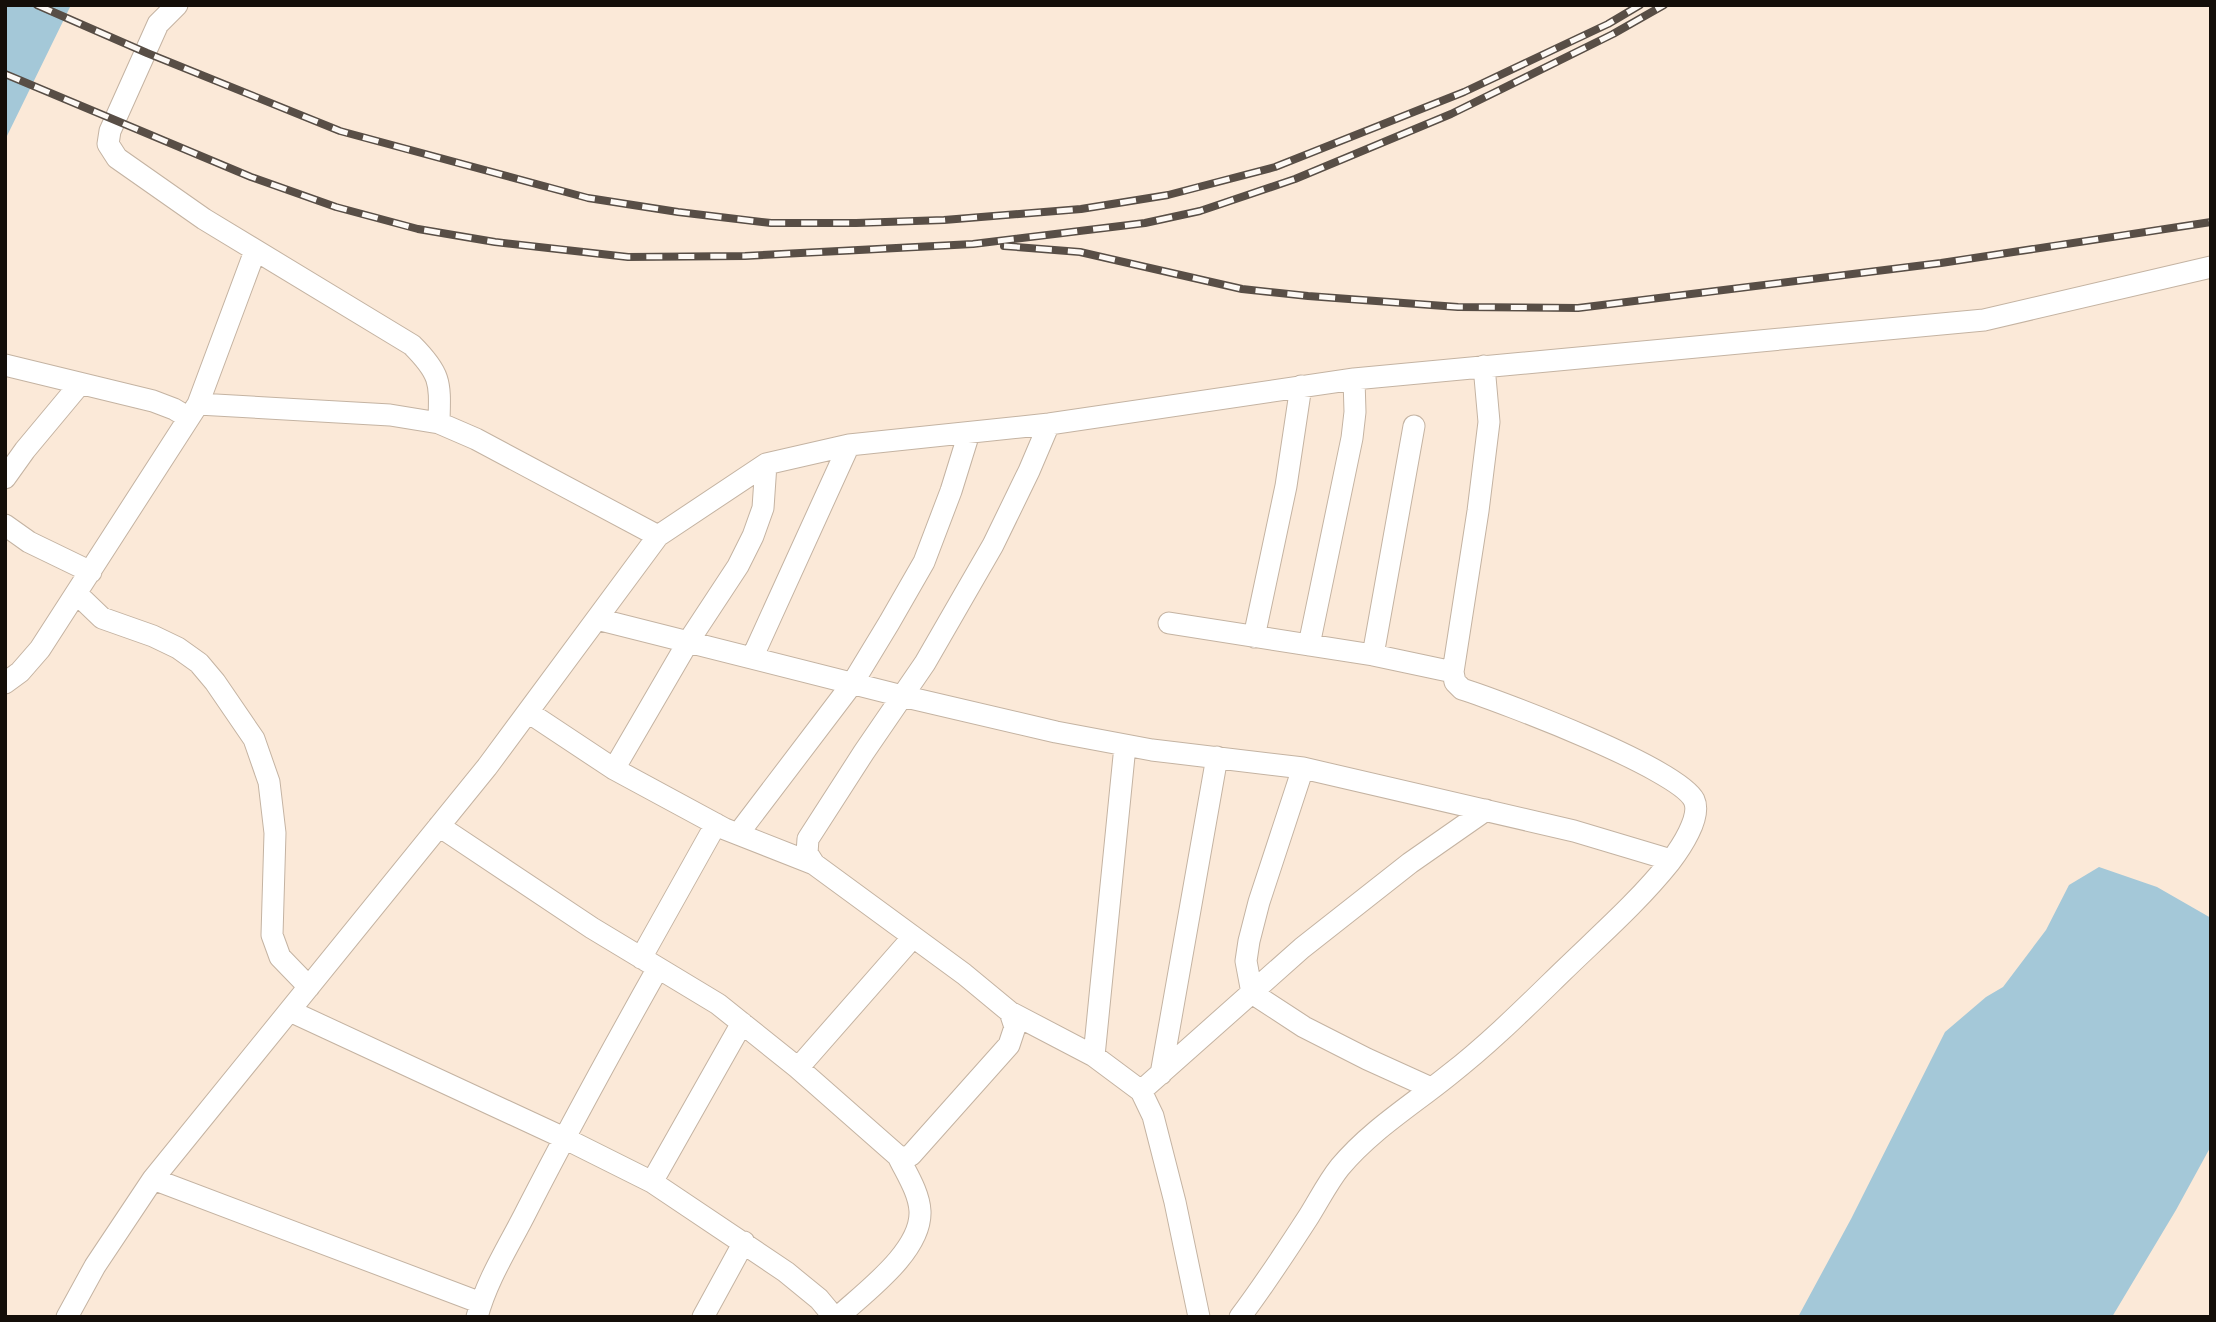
<svg xmlns="http://www.w3.org/2000/svg" width="2216" height="1322" font-family="'Varela Round',sans-serif">
  <style>
    .water { fill: #a4c8d8 }
    .lines { fill: none; stroke-linecap: round; stroke-linejoin: round }
    .street-casing { stroke: #c4b3a2; stroke-width: 23 }
    .street { stroke: #fff; stroke-width: 21 }
    .rail-casing { stroke: #584e46; stroke-width: 8 }
    .rail { stroke: #fdf9f5; stroke-width: 5; stroke-dasharray: 16; stroke-linecap: butt }
  </style>
  <rect width="100%" height="100%" fill="#fbe9d8"/>
  <!-- water -->
  <path class="water" d="M5,5H71L5,140Z
    M2099,867L2157,887L2211,918V1146L2176,1210L2112,1317H1798L1851,1219L1945,1032L1986,997L2003,987L2046,930L2069,885Z"/>
  <g class="lines">
    <defs>
      <path id="street" d="M177,5L158,24L110,131L108,144L117,158L204,219L412,345C442,375 440,383 439,423L476,439L658,536
        M5,365L153,401L174,409L189,418
        M198,404L390,415L439,423
        M5,478L25,450L80,384
        M5,525L29,542L91,572
        M77,594L102,618L153,636L178,648L199,663L215,682L254,739L269,782L275,833L272,935L280,957L309,987
        M597,619L902,696L1056,732L1152,750L1303,768L1574,831L1671,860
        M1169,623L1373,655L1453,672
        M1254,637L1286,486L1301,386
        M1309,645L1352,438L1355,412L1354,379
        M1373,655L1414,426
        M752,658L849,445
        M5,683L20,672L40,649L198,404L255,251
        M528,712L614,769L725,829L814,864
        M1303,768L1259,902L1249,941L1246,961L1252,993L1304,1027L1367,1059L1431,1088
        M614,769L688,642L738,566L753,536L763,508L766,464
        M439,826L592,928L718,1004L798,1068L898,1156L904,1158L911,1155L1009,1045L1015,1027L1010,1012L964,974L814,864L807,853L808,839L864,752L925,663L993,545L1029,471L1049,424
        M738,834L852,684L889,623L924,562L951,491L969,433
        M641,958L716,824
        M290,1011L564,1138L652,1182L786,1272L819,1299L834,1317
        M1010,1012L1094,1056L1141,1091L1153,1116L1175,1202L1199,1317
        M1094,1056L1125,746
        M798,1068L913,937
        M1161,1074L1217,757
        M1141,1091L1302,948L1410,863L1486,810
        M153,1179L481,1303
        M652,1182L742,1023
        M67,1317L95,1266L153,1179L487,767L658,536L766,464L849,445L1049,424L1354,379L1984,320L2211,267
        M477,1317C487,1279 510,1244 527,1210C569,1128 613,1048 658,968
        M703,1317L744,1242
        M838,1317C865,1292 922,1251 920,1211C919,1192 906,1173 898,1156
        M1240,1317C1265,1284 1287,1250 1309,1216C1319,1200 1328,1182 1340,1167C1371,1130 1412,1105 1449,1075C1489,1044 1526,1007 1562,972C1599,936 1638,902 1670,862C1680,849 1702,817 1694,800C1678,768 1502,702 1462,689L1455,682L1453,672L1478,511L1489,422L1484,366"/>
    </defs>
    <!-- street casing -->
    <use href="#street" class="street-casing"/>
    <!-- street -->
    <use href="#street" class="street"/>
    <defs>
      <path id="rail" d="M37,5L147,53L340,131L588,198L678,212L771,223H856L944,220L1081,209L1168,195L1275,167L1464,92L1608,24L1640,5
        M5,74L251,177L336,207L418,229L495,242L628,257L745,256L973,244L1145,223L1200,211L1295,179L1451,114L1613,34L1664,5
        M1004,246L1080,252L1242,289L1308,296L1458,307L1578,308L1941,263L2211,222"/>
    </defs>
    <!-- rail casing -->
    <use href="#rail" class="rail-casing"/>
    <!-- rail -->
    <use href="#rail" class="rail"/>
  </g>
  <!-- border -->
  <rect width="2216" height="1322" fill="none" stroke="#140e09" stroke-width="14"/>
</svg>
